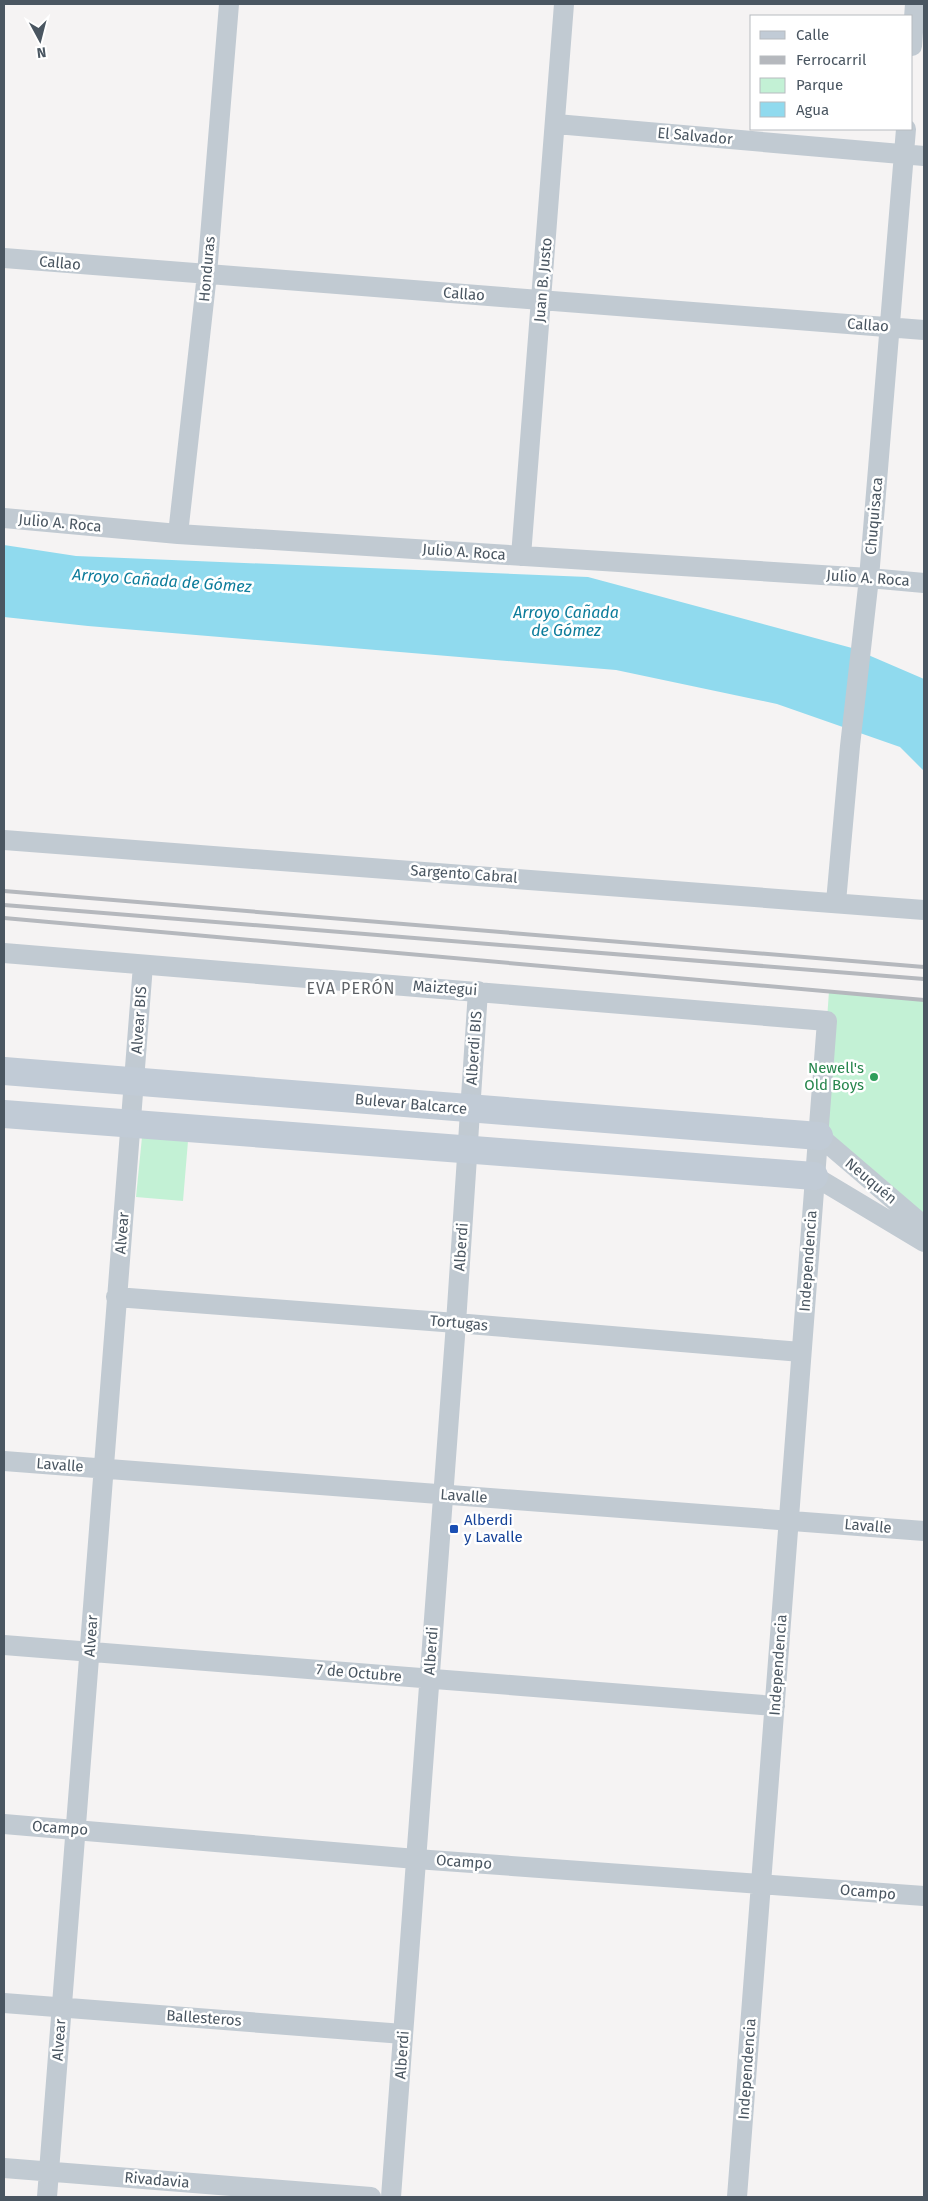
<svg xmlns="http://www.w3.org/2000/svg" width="928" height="2201" font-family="'Fira Sans',sans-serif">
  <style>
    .green { fill: #c3f1d5 }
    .water { fill: #90daee }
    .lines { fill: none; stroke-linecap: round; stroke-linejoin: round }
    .minor { stroke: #c1cad2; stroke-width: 20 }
    .secondary { stroke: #c1cbd6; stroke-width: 28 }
    .rail { stroke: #b5b8bd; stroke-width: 4 }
    .leisure-dot { fill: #2e9e5b; stroke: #fff; stroke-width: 2 }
    .transit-dot { fill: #1a4fb4; stroke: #fff; stroke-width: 2 }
    .labels { text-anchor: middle; stroke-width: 5; stroke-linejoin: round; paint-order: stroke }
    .street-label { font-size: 15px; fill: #4a5661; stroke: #fff }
    .leisure-label { font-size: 15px; fill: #27864d; stroke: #fff; text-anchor: end }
    .transit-label { font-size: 15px; fill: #164399; stroke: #fff; text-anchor: start }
    .water-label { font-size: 16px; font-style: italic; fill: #0c7c9b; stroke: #fff }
    .neighbourhood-label { font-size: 16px; letter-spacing: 1px; fill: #5f6368; stroke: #fff }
  </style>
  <rect width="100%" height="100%" fill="#f5f3f3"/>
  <!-- green -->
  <path class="green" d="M829,991L924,1000V1226L819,1136Z
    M142,1137L188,1141L183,1201L136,1197Z"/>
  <!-- water -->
  <path class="water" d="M4,545L76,556L588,577L852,648L924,679V771L900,747L777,704L616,670L88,626L4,617Z"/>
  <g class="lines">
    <!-- minor -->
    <path class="minor" d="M912,46L915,4
      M556,124L924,156
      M4,258L924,330
      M4,518L178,534L869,578L924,583
      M178,534L207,274L229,4
      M521,556L564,4
      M4,840L924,910
      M836,902L850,746L869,578L906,129
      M4,953L827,1021L737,2197
      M819,1136L924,1226
      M814,1176L924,1242
      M116,1297L456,1323L801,1352
      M4,1461L924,1531
      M4,1645L775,1706
      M4,1824L416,1859L924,1896
      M4,2003L403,2034
      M4,2168L371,2197
      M47,2197L143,965
      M391,2197L456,1323L478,991"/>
    <!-- secondary -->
    <path class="secondary" d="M4,1071L819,1136
      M4,1114L814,1176"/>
    <!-- rail -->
    <path class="rail" d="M4,891L924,967
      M4,905L924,979
      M4,918L924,1000"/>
  </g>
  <!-- markers -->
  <circle class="leisure-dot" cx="874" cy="1077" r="5"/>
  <rect class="transit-dot" x="449" y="1524" width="10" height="10" rx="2.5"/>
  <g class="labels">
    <!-- street labels -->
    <g class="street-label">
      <text transform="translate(695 136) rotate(5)" y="5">El Salvador</text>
      <text transform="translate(60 263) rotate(5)" y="5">Callao</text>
      <text transform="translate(207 269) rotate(-85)" y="5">Honduras</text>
      <text transform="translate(543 280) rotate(-85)" y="5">Juan B. Justo</text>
      <text transform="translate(464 294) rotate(4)" y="5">Callao</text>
      <text transform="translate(868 325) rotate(4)" y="5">Callao</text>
      <text transform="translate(874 516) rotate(-85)" y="5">Chuquisaca</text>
      <text transform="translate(60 523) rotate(5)" y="5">Julio A. Roca</text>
      <text transform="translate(464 552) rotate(4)" y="5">Julio A. Roca</text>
      <text transform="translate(868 578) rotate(4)" y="5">Julio A. Roca</text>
      <text transform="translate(464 874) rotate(4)" y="5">Sargento Cabral</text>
      <text transform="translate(445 988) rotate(4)" y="5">Maiztegui</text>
      <text transform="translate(139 1020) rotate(-86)" y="5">Alvear BIS</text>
      <text transform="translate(474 1048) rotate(-86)" y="5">Alberdi BIS</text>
      <text transform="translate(411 1104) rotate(5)" y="5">Bulevar Balcarce</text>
      <text transform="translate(871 1181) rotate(40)" y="5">Neuquén</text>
      <text transform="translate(122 1233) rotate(-85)" y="5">Alvear</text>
      <text transform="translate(461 1247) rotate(-86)" y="5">Alberdi</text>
      <text transform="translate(808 1261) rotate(-86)" y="5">Independencia</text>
      <text transform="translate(459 1323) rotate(5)" y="5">Tortugas</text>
      <text transform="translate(60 1465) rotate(4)" y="5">Lavalle</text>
      <text transform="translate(464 1496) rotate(4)" y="5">Lavalle</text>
      <text transform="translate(868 1526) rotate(5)" y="5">Lavalle</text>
      <text transform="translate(91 1636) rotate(-86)" y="5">Alvear</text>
      <text transform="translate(431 1651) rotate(-86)" y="5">Alberdi</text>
      <text transform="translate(778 1665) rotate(-86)" y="5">Independencia</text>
      <text transform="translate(359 1673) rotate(5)" y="5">7 de Octubre</text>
      <text transform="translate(60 1828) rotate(4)" y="5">Ocampo</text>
      <text transform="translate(464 1862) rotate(4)" y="5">Ocampo</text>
      <text transform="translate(868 1892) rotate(5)" y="5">Ocampo</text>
      <text transform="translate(204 2018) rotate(4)" y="5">Ballesteros</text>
      <text transform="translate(59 2040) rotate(-86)" y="5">Alvear</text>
      <text transform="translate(402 2055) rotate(-86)" y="5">Alberdi</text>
      <text transform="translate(747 2069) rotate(-86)" y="5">Independencia</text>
      <text transform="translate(157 2180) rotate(5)" y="5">Rivadavia</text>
    </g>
    <!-- leisure labels -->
    <g class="leisure-label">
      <text x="864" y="1073">Newell's<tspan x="864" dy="17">Old Boys</tspan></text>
    </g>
    <!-- transit labels -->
    <g class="transit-label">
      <text x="464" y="1525">Alberdi<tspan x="464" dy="17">y Lavalle</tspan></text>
    </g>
    <!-- water labels -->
    <g class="water-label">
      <text transform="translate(162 580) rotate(4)" y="6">Arroyo Cañada de Gómez</text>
      <text x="566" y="618">Arroyo Cañada<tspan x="566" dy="18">de Gómez</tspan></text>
    </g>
    <!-- neighbourhood labels -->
    <g class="neighbourhood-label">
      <text x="351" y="994">EVA PERÓN</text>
    </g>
  </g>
  <!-- border -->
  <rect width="928" height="2201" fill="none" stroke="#4a5661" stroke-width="10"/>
  <!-- legend -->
  <rect x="750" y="15" width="162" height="115" fill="#ffffff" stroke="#b7bbc0"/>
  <rect x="760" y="31" width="25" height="8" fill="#c1cbd6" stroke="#b7bbc0"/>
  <text x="796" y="40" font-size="15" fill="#4a5661">Calle</text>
  <rect x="760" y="56" width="25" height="8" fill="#b5b8bd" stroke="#b7bbc0"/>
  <text x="796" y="65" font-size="15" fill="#4a5661">Ferrocarril</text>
  <rect x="760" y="78" width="25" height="15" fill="#c3f1d5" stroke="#b7bbc0"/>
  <text x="796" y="90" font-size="15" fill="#4a5661">Parque</text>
  <rect x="760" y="102" width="25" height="15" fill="#90daee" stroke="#b7bbc0"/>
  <text x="796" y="115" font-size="15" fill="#4a5661">Agua</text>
  <!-- north arrow -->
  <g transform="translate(40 40) rotate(173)" stroke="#ffffff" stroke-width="4" paint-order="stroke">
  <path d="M0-4L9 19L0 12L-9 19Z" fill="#4a5661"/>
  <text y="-8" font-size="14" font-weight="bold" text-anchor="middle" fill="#4a5661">N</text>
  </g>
</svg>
